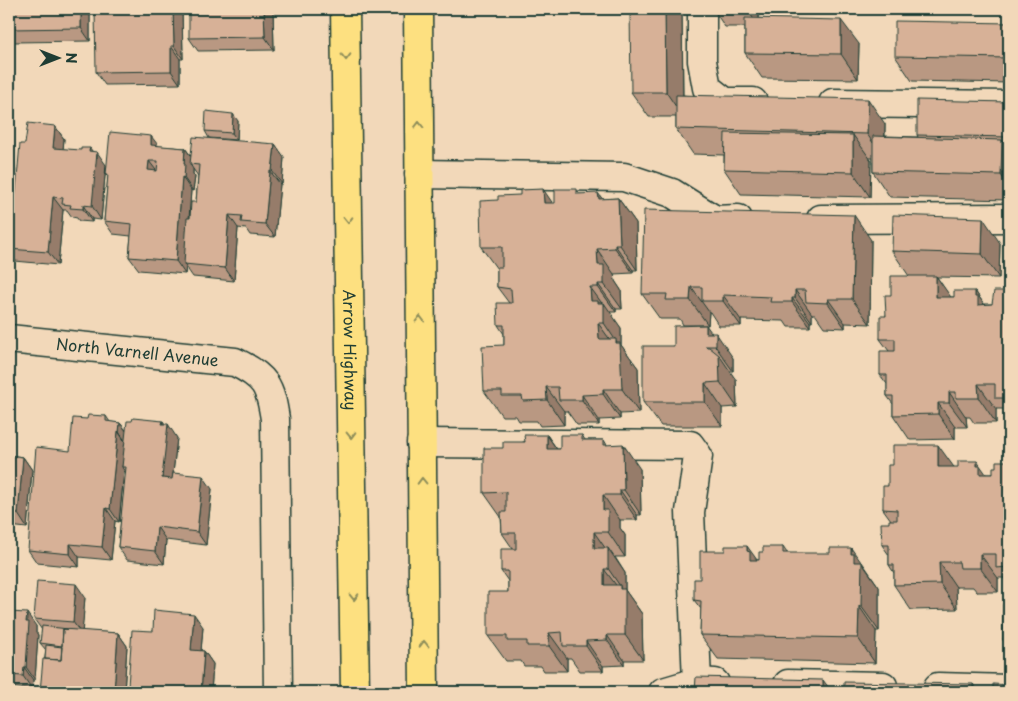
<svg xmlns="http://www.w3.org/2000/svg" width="1018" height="701" font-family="'Playpen Sans',sans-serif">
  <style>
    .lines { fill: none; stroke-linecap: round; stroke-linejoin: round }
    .minor-casing { stroke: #1f3d34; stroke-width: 31 }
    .major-casing { stroke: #1f3d34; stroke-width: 31 }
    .minor { stroke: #f2d8b9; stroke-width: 28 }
    .major { stroke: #fde080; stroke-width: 28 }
    .wall { fill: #b99882; stroke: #1f3d34; fill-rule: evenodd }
    .shaded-wall { fill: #967c6a; stroke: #1f3d34 }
    .building { fill: #d7b197; stroke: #1f3d34; fill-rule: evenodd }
    .oneway { stroke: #8e8e5a }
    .labels { text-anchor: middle; stroke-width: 4; stroke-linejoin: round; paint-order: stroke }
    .street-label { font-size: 16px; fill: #1f3d34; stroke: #f2d8b9 }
  </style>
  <rect width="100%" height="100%" fill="#f2d8b9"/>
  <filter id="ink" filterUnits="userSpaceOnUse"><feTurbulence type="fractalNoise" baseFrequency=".02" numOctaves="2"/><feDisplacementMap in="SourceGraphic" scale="10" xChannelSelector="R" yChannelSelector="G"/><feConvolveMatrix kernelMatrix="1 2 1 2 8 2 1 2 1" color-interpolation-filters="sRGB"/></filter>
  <g filter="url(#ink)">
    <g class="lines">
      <defs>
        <g id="minor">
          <path d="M702,9V61L707,88L725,102H753"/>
          <path d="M833,103L1009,105"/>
          <path d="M419,174L624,177L672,193L715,220L738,219"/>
          <path d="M821,219L1009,218"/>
          <path id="s1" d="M9,339L235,362C266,377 270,386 275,419L278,692"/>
          <path d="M421,443L690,445L698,456L690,512L697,682"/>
          <path d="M788,684L883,686"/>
          <path d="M938,687L1009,689"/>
          <path d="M663,692L697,682L715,683"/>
        </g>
        <g id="major">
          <path id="s2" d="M345,9L355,692"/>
          <path d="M418,9L424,692"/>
        </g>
      </defs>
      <!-- minor casing -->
      <use href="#minor" class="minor-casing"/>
      <!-- major casing -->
      <use href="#major" class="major-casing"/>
      <!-- minor -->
      <use href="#minor" class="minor"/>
      <!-- major -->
      <use href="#major" class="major"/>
    </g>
    <!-- wall -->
    <path class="wall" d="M9,9H90V41L13,42L9,36Z
      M182,9L183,59H180V84L105,85L96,72Z
      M273,9L274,50L198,51L189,38Z
      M586,9H603V12H589Z
      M682,9L683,95L885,124V136L918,137L917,135L1009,102V200L890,197L873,172V158H869L871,160L870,197L741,194L724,169V155L693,154L676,129V117H649L631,92Z
      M713,9H759V18L859,44L858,79L762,78L745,53V27H725Z
      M946,9H965V10H947Z
      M1009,23V83L912,81L895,56Z
      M238,121L237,140L209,138L205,131Z
      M55,126L64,139L63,149L92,152L106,165L101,220L92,219V222L79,221L77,218L72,217L67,210H63L58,265L15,261L11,256H9V161L15,170L13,201H15L25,144Z
      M275,144L284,157L282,184H280L275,237L250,235L246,229L238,228L234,281L193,277L186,267L185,274L139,270L129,257L131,236L113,234L104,221L108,176L106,174L158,146L185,148L191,156ZM193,169L198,176L196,202L190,218H189L191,190L193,191L195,177L193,174Z
      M580,194L603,199L618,198L636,223L637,270H633V273L614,274L615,281L621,290L622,309H616V312H609L621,328V345L638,368L639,413L620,414V419L599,420V425H577L567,411H564V425L540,426L537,421H519L516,416H502L484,391L504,345V334L498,325L509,303L497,287V269L481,247L555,203Z
      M871,240L870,324L845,323V328L824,327L815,314H812V322H810V327H788L784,321L741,320V326H719L710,312H709L708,325H683L680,319H660L642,294Z
      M1000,243L999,278L937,277L950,297H954L975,291L984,304H992L1009,291V419L1003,409H996V423H974L970,417H966L967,427H955V439L910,440L893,415V404L887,396V384L880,375L889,351L880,339L891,295L909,276L892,251Z
      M711,333L733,358V371H729L736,380L737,407L722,408V426H661L643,402L674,346Z
      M106,416L110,422L120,423L126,430L165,424L177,438L173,473L212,489L206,545L166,540L164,564L127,560L118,547L126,472L124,471L119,522L115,521L111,560L79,557V567L37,563L28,550L70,451L87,419Z
      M547,435L557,449H560L582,435L585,440H604L607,445L640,469L641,515H637V520H620V528L625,535V557H615L625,573V590L642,614L643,660H624V665L603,666V671H580L571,658H567V671H544L541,666H524L521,661H506L488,636L508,592V581L501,571L513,549L502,533L501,517L484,493L503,448Z
      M9,455L23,457L32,470L27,528L9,526Z
      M1009,461V586L1004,578H998V592H977L973,587H956L957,609L911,610L894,585V573L889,565V555L882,545L889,523L891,520L883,509L888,486L893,465L953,467L986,474H993L996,467Z
      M783,547L787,553L862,562L879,587V631H876L875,663L718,659L700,635L701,609L694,600L757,560H759L763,552Z
      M85,597L82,631L118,633L127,646L124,692H40L46,650L40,643L42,630L34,619Z
      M1009,604V649L1003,640Z
      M9,612L36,626V632L38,635L35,680H33L32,689L9,687Z
      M203,627L201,651H204L213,664L211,692H132L128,686L153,631Z"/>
    <!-- shaded-wall -->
    <path class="shaded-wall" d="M81,9H90V41L81,28Z
      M173,9H182L183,59L174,46Z
      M264,9H273L274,50L265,37Z
      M665,9H682L683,117L666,92Z
      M747,9H759V27Z
      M841,20L859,44L858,79L841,54Z
      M171,46L180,59V84L171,71Z
      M868,99L885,124L884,159L867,134Z
      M233,114L238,121L237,140L232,133Z
      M55,126L64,139L62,161L53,148Z
      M853,135L871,160L870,197L853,172Z
      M151,136L161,149L151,145Z
      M1002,140L1009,150V187L1001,175Z
      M275,144L284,157L282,184L272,171Z
      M90,148L97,158V152L106,165L101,220L92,206L89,151Z
      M185,148L194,161L190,164L193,169V174L195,177L193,191L184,178V164Z
      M9,161L15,170L9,249Z
      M149,161L159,174L148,170Z
      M270,171L280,184L275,237L265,224Z
      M182,177L191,190L186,264H184L186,267L185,274L176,261Z
      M543,189L560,214L544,203Z
      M598,193L616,217L599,199Z
      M53,197L63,210L58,265L48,252Z
      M618,198L636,223L637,270L620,245Z
      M83,205L92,219V222L83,209Z
      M229,215L238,228L234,281L225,268Z
      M854,215L871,240L870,324L852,299Z
      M983,218L1000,243L999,278L982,254Z
      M615,245L633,270V273L615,248Z
      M597,249L614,274L615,281L621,290L622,309L604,284L598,265Z
      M936,276L953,300L936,297Z
      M598,284L616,309V312L598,287Z
      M590,287L604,306V303L621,328V345L638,368L639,413L622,389L616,341L604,323L591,301Z
      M691,287L709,312L708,325L690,300Z
      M795,290L812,314V322L795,298Z
      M975,291L992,316L978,305L975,297Z
      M723,295L741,320V326L723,301Z
      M792,298L810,322V327L792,302Z
      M828,299L845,323V328L828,303Z
      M598,323L616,348L599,339Z
      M706,325L716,339V333L733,358V371L706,333Z
      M706,346L719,365V355L736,380L737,407L720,382Z
      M705,383L722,408V426L705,402Z
      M978,384L996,409V423L979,398Z
      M546,387L564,411V425L547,400Z
      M603,389L620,414V419L603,394Z
      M949,392L966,417L967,427L949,403Z
      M582,395L599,420V425L582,400Z
      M938,403L955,427V439L938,414Z
      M163,421L168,428V424L177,438L171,491L162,478Z
      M120,423L130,436L128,445L119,432Z
      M118,431L127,445L122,467L124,471L119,522L110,509Z
      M547,435L564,460L547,449Z
      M623,444L640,469L641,515L624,490Z
      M938,445L956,470L938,467Z
      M23,457L32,470L27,528L18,514Z
      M977,461L998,491L980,474L977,466Z
      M203,476L212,489L206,545L197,532Z
      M620,490L637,515V520L620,495Z
      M603,495L620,520V528L625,535V557L608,532L603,510Z
      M106,508L115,521L111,560L102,547Z
      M157,527L166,540L164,564L155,551Z
      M594,532L608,552V548L625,573V590L642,614L643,660L625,635L620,586L594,548Z
      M70,544L79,557V567L70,554Z
      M747,546L765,571L750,560L747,551Z
      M851,548L879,587V631L861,606L854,562L851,554Z
      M980,554L998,578V592L980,568Z
      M939,562L956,587L957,609L940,584Z
      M604,569L622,593L604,585Z
      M76,584L85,597L82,635L73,622Z
      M859,606L876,631L875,663L858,638Z
      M27,613L36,626V632L38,635L35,680L26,667Z
      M194,614L203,627L200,663L191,650Z
      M118,633L127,646L124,692H114Z
      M549,633L567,658V671L549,646Z
      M607,635L624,660V665L607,640Z
      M586,641L603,666V671L586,646Z
      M204,651L213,664L211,692H201Z
      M24,667L33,680L32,689L23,676Z
      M823,680L832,692H823Z
      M973,684L979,692H973Z"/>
    <!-- building -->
    <path class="building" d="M9,9H81V28L9,29Z
      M95,9H173L174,46H171V71L96,72Z
      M189,9H264L265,37L189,38Z
      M630,9H665L666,92H631Z
      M745,18L841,20V54L745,53Z
      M895,21L1009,23V58L895,56Z
      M676,95L868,99L867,134L676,129Z
      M917,100L1009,102V137L917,135Z
      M206,111L233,114L232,133L205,131Z
      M28,123L55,126L53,148L81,150V148H90L89,151L97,152L92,206L83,205V209L70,208L71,205L62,204L63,198L53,197L48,252L9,249V221L11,201H15L20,144H25Z
      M110,132L151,136V145L185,148L184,164H185L184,178L182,177L176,261L129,257L132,224L104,221L108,174H106ZM149,161H158L157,171L148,170Z
      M725,133L853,135V172L724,169Z
      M873,136L1002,140L1001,175L873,172Z
      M193,137L275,144L272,171H270L265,224L241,222L242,216L229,215L225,268L184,264L187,218H190L191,202H196L199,165L190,164Z
      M543,189L544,203H555V189H577V194L598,193L599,199L618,198L620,245H615V248L597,249L598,265H604V284H598V287H590L591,301H598V303H604V323H598L599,339H616V343H620L622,389H603V394L582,395V400H559L558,387H546L547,400L523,401L522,396H502V391H484L482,346L504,345V325H498L497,303H512L511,289L497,287V267H502V247H481L480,201L498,200V196L520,195V190Z
      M644,210L854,215L852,299H828V303L806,302L805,290H795V298H792V302H770L771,297L723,295V301H702V287H691L690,300H666L667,294H642Z
      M893,215L983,218L982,254L892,251Z
      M891,276H936V297H954V291H975V297H978V305L992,304L994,291H1009V398H995V384H978L979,398H956V392H949V403H938V414L893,415V396H887V375H880V351H895V339H880V316H886L885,295H891Z
      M706,325V333H716V346H706V347H709L719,355L720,382L705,383V402H643V346H674V326Z
      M88,415L106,416V421L120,423L119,432L118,431L110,509L106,508L102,547L70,544V554L28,550L36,447L70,451L73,418L87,419Z
      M133,418L163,421L162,424H168L162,478L172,479L173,473L203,476L197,532L157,527L155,551L118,547L126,467H122L127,421H132Z
      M524,435H547V449H560V435H582V440H604V445L623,444L624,490H620V495H603V510H608V532H594V548H608V569H604V585H620V589H625V635H607V640L586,641V646H563L562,632L549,633V646H527V641H507V636H488V592H508V571H501V549H516V533H502L501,512H506V492L484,493V448H503V442H525Z
      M893,445H938V467H958V461H977V466H980V474H993V467H996V461H1009V567L996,568V554H980V568H960L959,562H939L940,584L894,585V565H889V545H882L881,523H889V520H897V510L883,509V486H888V465H893Z
      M9,455L23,457L18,514H9Z
      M725,546H747V551L750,552V560H759V552H763V547H783V553H830V548H851V554H854V562H862L861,606H859L858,638L700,635L701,601L694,600V579H700V551H725Z
      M37,581L76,584L73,622L34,619Z
      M1003,604H1009V640H1003Z
      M154,610L194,614L191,650L204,651L201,692H146L147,687L128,686L132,630L153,631Z
      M9,612L27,613L26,622H29L26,667H24L23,676L9,675Z
      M42,626L68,629H63L62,646L40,643Z
      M63,629L118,633L114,692H40L43,659L61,660Z
      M46,645L62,647L61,660L45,659Z
      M696,677L823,680V692H695Z
      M844,682L973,684V692H844Z
      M993,684L1009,685V692H993Z"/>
    <!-- one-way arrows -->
    <defs><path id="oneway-chevron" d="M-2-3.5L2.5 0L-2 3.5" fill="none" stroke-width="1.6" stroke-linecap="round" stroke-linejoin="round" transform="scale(1.25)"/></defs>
    <g class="oneway">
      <use href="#oneway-chevron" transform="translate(346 57) rotate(89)"/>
      <use href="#oneway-chevron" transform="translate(419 125) rotate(-90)"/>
      <use href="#oneway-chevron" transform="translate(348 220) rotate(89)"/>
      <use href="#oneway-chevron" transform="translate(420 319) rotate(-90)"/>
      <use href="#oneway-chevron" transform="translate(351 435) rotate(89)"/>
      <use href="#oneway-chevron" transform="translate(422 481) rotate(-91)"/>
      <use href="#oneway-chevron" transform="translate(354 597) rotate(89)"/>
      <use href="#oneway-chevron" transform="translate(424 644) rotate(-91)"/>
    </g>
  </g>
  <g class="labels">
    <!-- street labels -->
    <g class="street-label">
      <text dy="6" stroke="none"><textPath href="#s2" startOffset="341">Arrow Highway</textPath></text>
      <text dy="6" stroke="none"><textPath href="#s1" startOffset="129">North Varnell Avenue</textPath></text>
    </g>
  </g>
  <!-- margin -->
  <rect width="1018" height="701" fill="none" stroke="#f2d8b9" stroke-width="30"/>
  <rect x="15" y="15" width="988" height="671" fill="none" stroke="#1f3d34" stroke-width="2" filter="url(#ink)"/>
  <!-- north arrow -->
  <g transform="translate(58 58) rotate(90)" stroke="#f2d8b9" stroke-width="4" paint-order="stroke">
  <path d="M0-4L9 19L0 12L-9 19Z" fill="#1f3d34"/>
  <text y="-8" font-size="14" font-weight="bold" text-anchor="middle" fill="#1f3d34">N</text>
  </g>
</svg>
